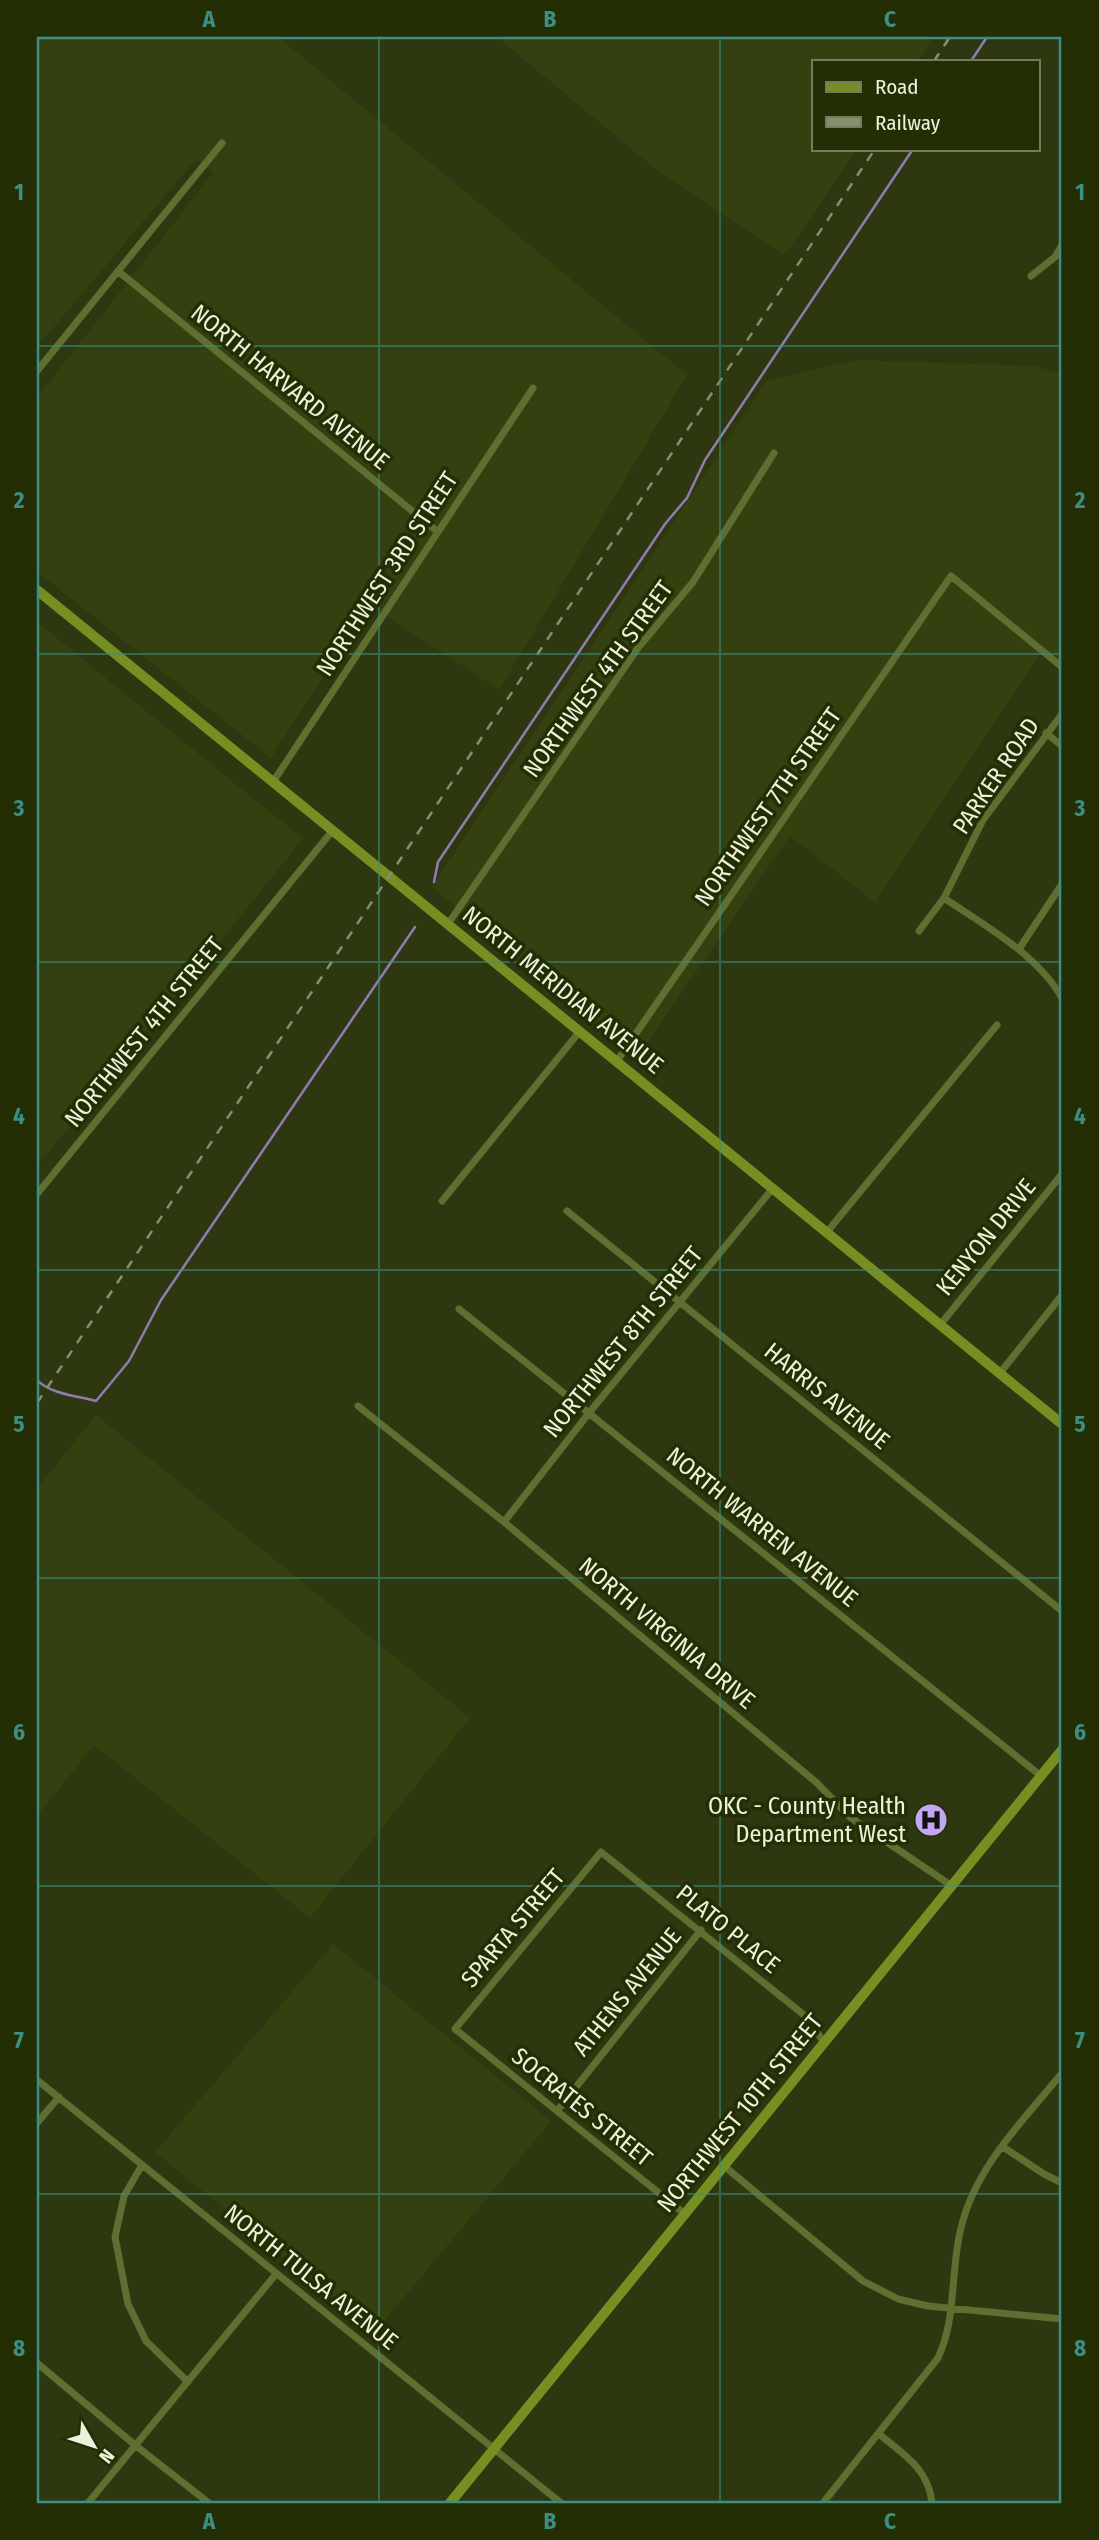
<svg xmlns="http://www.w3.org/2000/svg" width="1099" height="2540" font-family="'Fira Sans Condensed',sans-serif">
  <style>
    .built { fill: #34400f }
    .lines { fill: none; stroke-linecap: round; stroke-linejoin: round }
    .stream { stroke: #937aaf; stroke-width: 2.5 }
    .street { stroke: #5e6f31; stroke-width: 7 }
    .secondary { stroke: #768f22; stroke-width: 10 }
    .rail { stroke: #868f6f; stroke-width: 2.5; stroke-dasharray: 9 9; stroke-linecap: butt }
    .grid { fill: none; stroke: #3b8f84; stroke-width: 2; stroke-opacity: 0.55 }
    .labels { text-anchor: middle; stroke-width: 7; stroke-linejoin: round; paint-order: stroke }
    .street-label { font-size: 24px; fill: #ebf3dc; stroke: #242e05 }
    .poi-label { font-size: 24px; fill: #ebf3dc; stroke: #242e05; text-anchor: end }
    .neatline { fill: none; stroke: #3b8f84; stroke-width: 2.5 }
    .grid-label { font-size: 23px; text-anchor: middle; font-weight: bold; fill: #3b8f84 }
  </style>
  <rect width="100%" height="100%" fill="#2e3810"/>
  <!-- built -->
  <path class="built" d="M37,37H278L687,375L499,690L369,604L271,758L37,571V398L213,173L196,159L37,347Z
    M497,37H933L917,61H814V149H857L785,255L657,170Z
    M857,360L1035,366L1062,375V663L1008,618L1004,623L1041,653L875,902L790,836L636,1059L432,887L767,381Z
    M37,622L303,839L37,1166Z
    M96,1415L470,1718L310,1918L94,1745L37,1816V1489Z
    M333,1944L551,2121L375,2332L155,2152Z"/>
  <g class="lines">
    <!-- stream -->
    <path class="stream" d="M971,61L987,37
      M434,882L438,862L665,524L687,498L705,460L913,149
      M37,1380C50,1394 78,1396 96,1401L129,1361L161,1300L415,927"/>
    <!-- street -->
    <path class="street" d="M118,271L438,532
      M1031,276L1055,257L1062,245
      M37,371L222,143
      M1046,733L1062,746
      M273,782L533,388
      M944,898C984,925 1038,955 1062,998
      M448,924L638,648L693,582L774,453
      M919,931L944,898L983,820L1062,714
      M1019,949L1062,884
      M617,1061L951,576L1062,667
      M37,1194L333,830
      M442,1201L580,1031
      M567,1211L1062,1611
      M827,1232L997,1025
      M459,1309L1041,1776
      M940,1325L1062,1174
      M1000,1373L1062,1295
      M358,1406L504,1522L817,1783L851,1818L952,1886
      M504,1522L589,1413L773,1188
      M37,2080L561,2503
      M557,2111L701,1930
      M37,2123L59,2097
      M1003,2147L1044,2174L1062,2183
      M142,2165L124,2196L115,2237L128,2304L146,2341L188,2382
      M724,2166L863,2281L898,2299L928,2306L1062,2319
      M685,2214L455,2029L601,1852L809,2019L824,2043
      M37,2363L135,2445L209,2503
      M879,2434C903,2454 929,2469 932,2503
      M88,2503L276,2274
      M823,2503L938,2358C957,2318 950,2271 961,2228C975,2167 1024,2120 1062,2073"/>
    <!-- secondary -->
    <path class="secondary" d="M37,590L1062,1424
      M450,2503L1062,1750"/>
    <!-- rail -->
    <path class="rail" d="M934,61L950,37
      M37,1403L875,149"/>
  </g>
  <!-- grid -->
  <path class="grid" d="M379,37V2503M720,37V2503M37,346H1062M37,654H1062M37,962H1062M37,1270H1062M37,1578H1062M37,1886H1062M37,2194H1062"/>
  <!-- icons -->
  <defs>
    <symbol id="hospital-disc" viewBox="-11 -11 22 22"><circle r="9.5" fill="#c4a7f1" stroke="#242e05"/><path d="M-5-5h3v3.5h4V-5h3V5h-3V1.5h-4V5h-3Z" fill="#111"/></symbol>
  </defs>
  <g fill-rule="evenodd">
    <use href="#hospital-disc" x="912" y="1801" width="38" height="38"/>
  </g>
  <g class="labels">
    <!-- street labels -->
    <g class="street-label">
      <text transform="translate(290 387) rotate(39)" y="8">NORTH HARVARD AVENUE</text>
      <text transform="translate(387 574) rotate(-57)" y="8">NORTHWEST 3RD STREET</text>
      <text transform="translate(598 679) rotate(-54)" y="8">NORTHWEST 4TH STREET</text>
      <text transform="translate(996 776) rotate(-56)" y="8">PARKER ROAD</text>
      <text transform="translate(768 807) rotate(-55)" y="8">NORTHWEST 7TH STREET</text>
      <text transform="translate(563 990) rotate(39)" y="8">NORTH MERIDIAN AVENUE</text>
      <text transform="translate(144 1032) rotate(-51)" y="8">NORTHWEST 4TH STREET</text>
      <text transform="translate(986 1237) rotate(-51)" y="8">KENYON DRIVE</text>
      <text transform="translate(623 1342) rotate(-51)" y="8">NORTHWEST 8TH STREET</text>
      <text transform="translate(827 1396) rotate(39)" y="8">HARRIS AVENUE</text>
      <text transform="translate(762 1527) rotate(39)" y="8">NORTH WARREN AVENUE</text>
      <text transform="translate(667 1633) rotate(40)" y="8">NORTH VIRGINIA DRIVE</text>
      <text transform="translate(513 1928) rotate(-50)" y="8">SPARTA STREET</text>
      <text transform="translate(728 1929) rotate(39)" y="8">PLATO PLACE</text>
      <text transform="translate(627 1992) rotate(-51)" y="8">ATHENS AVENUE</text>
      <text transform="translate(582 2107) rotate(39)" y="8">SOCRATES STREET</text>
      <text transform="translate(740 2113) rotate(-51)" y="8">NORTHWEST 10TH STREET</text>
      <text transform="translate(311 2277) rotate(39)" y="8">NORTH TULSA AVENUE</text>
    </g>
    <!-- poi labels -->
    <g class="poi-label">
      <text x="906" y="1814">OKC - County Health<tspan x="906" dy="28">Department West</tspan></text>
    </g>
  </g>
  <!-- border -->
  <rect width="1099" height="2540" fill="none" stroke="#242e05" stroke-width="77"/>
  <!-- legend -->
  <rect x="812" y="60" width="228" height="91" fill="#242e05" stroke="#747d5b" stroke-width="2"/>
  <rect x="826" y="82" width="35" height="10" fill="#768f22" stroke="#747d5b" stroke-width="2"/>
  <text x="875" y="94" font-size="21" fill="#ebf3dc">Road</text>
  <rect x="826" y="117" width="35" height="10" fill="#868f6f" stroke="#747d5b" stroke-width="2"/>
  <text x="875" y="130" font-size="21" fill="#ebf3dc">Railway</text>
  <!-- north arrow -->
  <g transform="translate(94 2446) rotate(129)" stroke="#242e05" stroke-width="5" paint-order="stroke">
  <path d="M0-5L12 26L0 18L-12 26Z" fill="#ebf3dc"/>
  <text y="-10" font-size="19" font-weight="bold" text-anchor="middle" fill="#ebf3dc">N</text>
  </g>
  <rect x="38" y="38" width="1022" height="2464" class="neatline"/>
  <g class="grid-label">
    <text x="209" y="27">A</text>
    <text x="550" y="27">B</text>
    <text x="890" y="27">C</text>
    <text x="19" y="200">1</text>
    <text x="1080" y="200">1</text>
    <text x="19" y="508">2</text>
    <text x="1080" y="508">2</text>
    <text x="19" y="816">3</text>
    <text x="1080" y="816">3</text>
    <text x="19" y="1124">4</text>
    <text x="1080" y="1124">4</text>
    <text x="19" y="1432">5</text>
    <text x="1080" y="1432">5</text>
    <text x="19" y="1740">6</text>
    <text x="1080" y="1740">6</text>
    <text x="19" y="2048">7</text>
    <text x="1080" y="2048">7</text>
    <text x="19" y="2356">8</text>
    <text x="1080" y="2356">8</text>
    <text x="209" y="2529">A</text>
    <text x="550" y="2529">B</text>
    <text x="890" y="2529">C</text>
  </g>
</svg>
